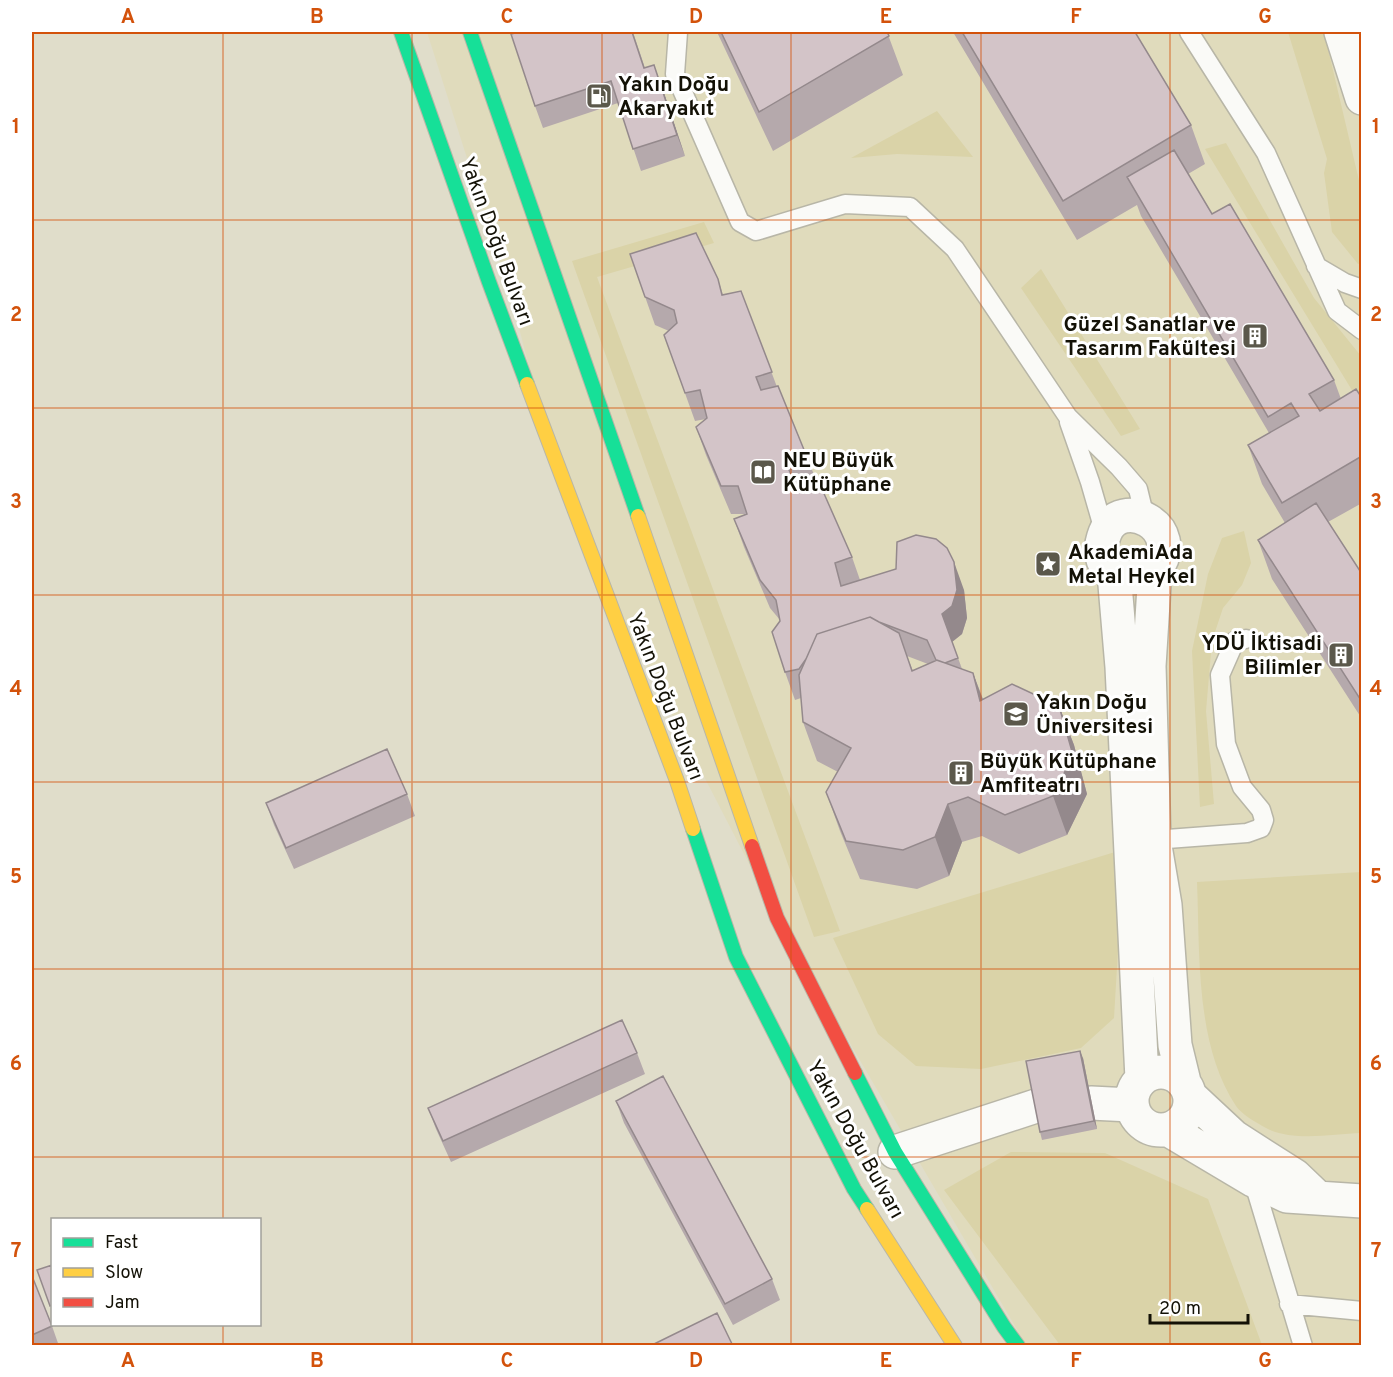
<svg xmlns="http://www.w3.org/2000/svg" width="1393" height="1377" font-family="Overpass,sans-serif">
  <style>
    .built { fill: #e0dbbc }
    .green { fill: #dad3a8 }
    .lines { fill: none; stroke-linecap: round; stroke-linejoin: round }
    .lane-casing { stroke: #b8b6a7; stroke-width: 21 }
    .street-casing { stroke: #b8b6a7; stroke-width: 36 }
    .fast-casing { stroke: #b8b6a7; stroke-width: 16 }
    .slow-casing { stroke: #b8b6a7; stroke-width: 16 }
    .jam-casing { stroke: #b8b6a7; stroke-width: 16 }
    .lane { stroke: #fafaf7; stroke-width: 18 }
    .street { stroke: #fafaf7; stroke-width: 33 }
    .fast { stroke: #16e098; stroke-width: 14 }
    .slow { stroke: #ffcf43; stroke-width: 14 }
    .jam { stroke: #f24e42; stroke-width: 14 }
    .wall { fill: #b5a9ac; fill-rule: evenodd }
    .shaded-wall { fill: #94898c }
    .building { fill: #d3c4c8; stroke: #94898c; stroke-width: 1.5 }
    .grid { fill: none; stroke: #d3520b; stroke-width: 1.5; stroke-opacity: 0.55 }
    .labels { text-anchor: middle; stroke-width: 6; stroke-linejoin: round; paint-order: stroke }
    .poi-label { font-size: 21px; font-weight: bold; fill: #131106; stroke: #fff; text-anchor: start }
    .street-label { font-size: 21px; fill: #131106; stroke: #fff }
    .neatline { fill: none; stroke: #d3520b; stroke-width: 2 }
    .grid-label { font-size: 20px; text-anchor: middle; font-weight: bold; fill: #d3520b }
  </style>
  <rect width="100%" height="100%" fill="#e0ddca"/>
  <!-- built -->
  <path class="built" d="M427,32H1361V1345H1026L777,918L566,509L511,297Z"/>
  <!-- green -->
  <path class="green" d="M1288,32H1324L1361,189V263L1358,264L1332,232L1324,173L1327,159Z
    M937,111L973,157L897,154L851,158Z
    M1226,143L1314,298L1361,356V405L1205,149Z
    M704,222L714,243L597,277L840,931L814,937L572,261Z
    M1041,269L1140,429L1121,436L1021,288Z
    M1244,531L1251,563L1242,585L1223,608L1212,641L1206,711L1214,804L1200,807L1192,651L1208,574L1222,538Z
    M1115,852L1121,899L1114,1018L1081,1048L981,1069L916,1066L878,1034L833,938Z
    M1361,872V1133C1332,1134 1293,1142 1266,1128C1257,1123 1241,1114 1236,1106C1195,1044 1200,954 1197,882Z
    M1011,1152L1105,1153L1208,1199L1262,1345H1060L944,1190Z"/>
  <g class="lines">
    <defs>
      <path id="lane" d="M678,32L675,74L740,222L756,231L845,204L910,207L955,249L1068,417L1119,467L1138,489L1145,518
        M1189,32L1266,153L1337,311L1362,330
        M1316,266L1345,283L1362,289
        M1069,422L1090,482L1105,534
        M1154,840L1247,833L1261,828L1264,820L1261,810L1242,787L1226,744L1220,675L1235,641L1246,639
        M1253,1180L1303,1346
        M1289,1304L1362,1311"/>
      <path id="street" d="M1341,32L1362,98
        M1155,571C1137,582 1107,581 1102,556C1100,548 1102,541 1105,533C1120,494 1188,526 1155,571L1149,666L1154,840L1165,905L1175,1045L1184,1082
        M1114,573L1122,667L1142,1079
        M1132 1101a29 29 0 1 1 58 0a29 29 0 1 1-58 0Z
        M1190,1096L1234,1137L1295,1176L1317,1197
        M1091,1103L1131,1105
        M1169,1130L1253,1180L1287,1196L1362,1201
        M895,1152L1036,1106"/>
      <path id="fast" d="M401,32L489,282L527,384
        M470,32L638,516
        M693,829L736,957L854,1189L867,1209
        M855,1073L895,1152L1004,1327L1018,1346"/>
      <path id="slow" d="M527,384L677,781L693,829
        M638,516L752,846
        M867,1209L955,1346"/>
      <path id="jam" d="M752,846L777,918L855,1073"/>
    </defs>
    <!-- lane casing -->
    <use href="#lane" class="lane-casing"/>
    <!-- street casing -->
    <use href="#street" class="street-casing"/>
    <!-- fast casing -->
    <use href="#fast" class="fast-casing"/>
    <!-- slow casing -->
    <use href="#slow" class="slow-casing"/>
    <!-- jam casing -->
    <use href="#jam" class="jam-casing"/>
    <!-- lane -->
    <use href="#lane" class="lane"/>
    <!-- street -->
    <use href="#street" class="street"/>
    <!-- fast -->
    <use href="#fast" class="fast"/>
    <!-- slow -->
    <use href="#slow" class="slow"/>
    <!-- jam -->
    <use href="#jam" class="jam"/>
  </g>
  <!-- wall -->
  <path class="wall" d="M519,32H633L645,68L662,87L685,156L641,171L618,103L543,128L535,106Z
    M717,32H887L903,75L773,151Z
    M953,32H1135L1191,125L1205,164L1188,174L1212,214L1334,380L1341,399L1362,398V503L1328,522L1362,574V719L1272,579L1258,540L1285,523L1262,484L1248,445L1269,433L1141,216L1137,205L1077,240Z
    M630,254L718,279L723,295L741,291L777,387L809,462L816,480L852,557L860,580L964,590L967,618L962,634L952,642L962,669L973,673L983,699L1059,706L1074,745L1087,794L1067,835L1019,854L982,836L962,842L949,876L917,889L860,879L840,831L826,792L838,772L817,761L803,722L801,698L795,700L785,672L780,620L770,608L744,547L734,519L746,514H731L706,455L696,427L706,419L695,421L664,335L669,331L655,325ZM907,656L928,664L913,671Z
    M407,794L415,816L294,869L274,825L266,803Z
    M637,1053L645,1074L451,1162L436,1129L428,1108Z
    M1083,1058L1097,1129L1042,1140L1040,1132Z
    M616,1101L772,1279L780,1300L733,1325L624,1123Z
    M32,1276L52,1326L59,1346H32Z"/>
  <!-- shaded-wall -->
  <path class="shaded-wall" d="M654,65L662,87L685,156L677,135Z
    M954,562L964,590L967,618L962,634L952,642L968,686L942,614Z
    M973,673L987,711L980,701Z
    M1059,706L1074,745L1087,794L1067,835L1053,796Z
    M948,804L962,842L949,876L935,837Z
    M1080,1051L1083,1058L1097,1129L1094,1121Z"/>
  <!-- building -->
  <path class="building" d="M519,32H632L644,68L654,65L677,135L633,149L611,81L535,106L511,34Z
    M721,32H887L889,36L759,112Z
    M962,32H1135L1191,125L1063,201Z
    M1174,150L1212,214L1230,204L1334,380L1309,394L1320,411L1356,389L1362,398V456L1282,503L1248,445L1299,416L1291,403L1268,417L1127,177Z
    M696,233L718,279L722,295L741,291L772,372L756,377L761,390L778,386L809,462L789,470L795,484L818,480L852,557L835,563L841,586L896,569L897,542L916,535L936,539L947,548L954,562L957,590L952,606L942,614L958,658L945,663L936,660L927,640L879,622L870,617L817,634L806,659L799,669L785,672L772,632L780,621L776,600L760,580L734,519L747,514L738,486H721L696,427L707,418L700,390L685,393L664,335L677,323L674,310L645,297L630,254Z
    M1316,503L1362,574V702L1258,540Z
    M870,617L899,633L912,671L937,660L973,673L980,701L1012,684L1059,706L1073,755L1053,796L1005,815L968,797L948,804L935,837L903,850L846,841L826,792L851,748L803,722L799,675L817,634Z
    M387,749L407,794L286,848L266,803Z
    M622,1020L637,1053L443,1141L428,1108Z
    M1080,1051L1094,1121L1040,1132L1026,1061Z
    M663,1076L772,1279L725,1304L616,1101Z
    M52,1265V1305L50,1306L37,1270Z
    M32,1276L52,1326L32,1335Z
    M717,1313L733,1346H650Z"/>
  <!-- grid -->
  <path class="grid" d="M223,32V1220M412,32V1346M602,32V1346M791,32V1346M981,32V1346M1170,32V1346M32,220H1362M32,408H1362M32,595H1362M32,782H1362M32,969H1362M32,1157H1362M223,1324V1346"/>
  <!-- icons -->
  <defs>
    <symbol id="fuel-square" viewBox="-11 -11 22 22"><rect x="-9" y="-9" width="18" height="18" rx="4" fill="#5b584b" stroke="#fff"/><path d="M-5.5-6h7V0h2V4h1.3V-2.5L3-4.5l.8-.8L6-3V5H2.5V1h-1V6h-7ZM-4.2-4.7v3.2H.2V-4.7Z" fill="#fff"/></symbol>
    <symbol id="building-square" viewBox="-11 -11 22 22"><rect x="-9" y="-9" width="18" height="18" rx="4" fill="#5b584b" stroke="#fff"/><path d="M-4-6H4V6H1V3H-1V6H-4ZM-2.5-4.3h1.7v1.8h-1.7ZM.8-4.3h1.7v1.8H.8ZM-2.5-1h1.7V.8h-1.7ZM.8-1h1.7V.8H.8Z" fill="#fff"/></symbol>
    <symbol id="library-square" viewBox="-11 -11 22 22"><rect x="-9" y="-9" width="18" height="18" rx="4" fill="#5b584b" stroke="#fff"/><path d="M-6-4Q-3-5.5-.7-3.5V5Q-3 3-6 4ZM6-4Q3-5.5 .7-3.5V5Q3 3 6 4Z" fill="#fff"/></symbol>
    <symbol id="sight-square" viewBox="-11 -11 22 22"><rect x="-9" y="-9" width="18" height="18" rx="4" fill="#5b584b" stroke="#fff"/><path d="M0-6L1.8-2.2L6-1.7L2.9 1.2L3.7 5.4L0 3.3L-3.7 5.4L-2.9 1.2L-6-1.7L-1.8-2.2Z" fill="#fff"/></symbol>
    <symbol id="university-square" viewBox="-11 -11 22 22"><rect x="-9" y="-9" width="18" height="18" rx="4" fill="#5b584b" stroke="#fff"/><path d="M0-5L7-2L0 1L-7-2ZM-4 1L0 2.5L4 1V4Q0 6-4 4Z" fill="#fff"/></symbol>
  </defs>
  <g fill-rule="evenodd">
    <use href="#fuel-square" x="584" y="81" width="30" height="30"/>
    <use href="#building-square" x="1240" y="321" width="30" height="30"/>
    <use href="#library-square" x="748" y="457" width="30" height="30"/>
    <use href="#sight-square" x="1033" y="549" width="30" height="30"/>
    <use href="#building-square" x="1326" y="640" width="30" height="30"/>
    <use href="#university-square" x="1001" y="699" width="30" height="30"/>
    <use href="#building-square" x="946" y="758" width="30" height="30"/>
  </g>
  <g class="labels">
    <!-- poi labels -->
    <g class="poi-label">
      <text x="618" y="91">Yakın Doğu<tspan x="618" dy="24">Akaryakıt</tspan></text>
      <text x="1236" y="331" text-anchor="end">Güzel Sanatlar ve<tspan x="1236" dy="24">Tasarım Fakültesi</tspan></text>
      <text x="783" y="467">NEU Büyük<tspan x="783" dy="24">Kütüphane</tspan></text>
      <text x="1068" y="559">AkademiAda<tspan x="1068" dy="24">Metal Heykel</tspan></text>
      <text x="1322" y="650" text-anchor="end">YDÜ İktisadi<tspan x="1322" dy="24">Bilimler</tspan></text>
      <text x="1036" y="709">Yakın Doğu<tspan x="1036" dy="24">Üniversitesi</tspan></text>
      <text x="980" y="768">Büyük Kütüphane<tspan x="980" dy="24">Amfiteatrı</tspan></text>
    </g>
    <!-- street labels -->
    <g class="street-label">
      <text transform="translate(497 241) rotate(70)" y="7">Yakın Doğu Bulvarı</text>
      <text transform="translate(666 696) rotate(69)" y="7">Yakın Doğu Bulvarı</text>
      <text transform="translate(856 1139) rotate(61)" y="7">Yakın Doğu Bulvarı</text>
    </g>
  </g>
  <!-- border -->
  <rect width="1393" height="1377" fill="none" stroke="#ffffff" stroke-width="66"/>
  <!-- legend -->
  <rect x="51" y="1218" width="210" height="108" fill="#ffffff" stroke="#a1a09b" stroke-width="1.5"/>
  <rect x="63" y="1238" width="30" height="9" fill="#16e098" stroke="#a1a09b" stroke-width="1.5"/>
  <text x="105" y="1248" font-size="18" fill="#131106">Fast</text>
  <rect x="63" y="1268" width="30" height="9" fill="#ffcf43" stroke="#a1a09b" stroke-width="1.5"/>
  <text x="105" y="1278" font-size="18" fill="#131106">Slow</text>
  <rect x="63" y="1298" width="30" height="9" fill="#f24e42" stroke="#a1a09b" stroke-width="1.5"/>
  <text x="105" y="1308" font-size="18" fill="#131106">Jam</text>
  <!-- scale -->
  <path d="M1150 1314v9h98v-9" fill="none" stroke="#131106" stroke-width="3"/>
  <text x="1159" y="1314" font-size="18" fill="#131106" stroke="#ffffff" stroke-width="4.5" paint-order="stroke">20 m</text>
  <rect x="33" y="33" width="1327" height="1311" class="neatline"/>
  <g class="grid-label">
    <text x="128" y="23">A</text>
    <text x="317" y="23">B</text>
    <text x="507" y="23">C</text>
    <text x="696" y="23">D</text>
    <text x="886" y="23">E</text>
    <text x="1076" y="23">F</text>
    <text x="1265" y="23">G</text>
    <text x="16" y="133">1</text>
    <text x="1376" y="133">1</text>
    <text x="16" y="321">2</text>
    <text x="1376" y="321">2</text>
    <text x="16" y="508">3</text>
    <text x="1376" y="508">3</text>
    <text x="16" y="695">4</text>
    <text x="1376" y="695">4</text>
    <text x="16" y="883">5</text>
    <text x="1376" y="883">5</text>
    <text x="16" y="1070">6</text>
    <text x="1376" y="1070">6</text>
    <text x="16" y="1257">7</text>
    <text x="1376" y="1257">7</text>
    <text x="128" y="1367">A</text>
    <text x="317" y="1367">B</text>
    <text x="507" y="1367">C</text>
    <text x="696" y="1367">D</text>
    <text x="886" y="1367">E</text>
    <text x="1076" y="1367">F</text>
    <text x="1265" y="1367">G</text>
  </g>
</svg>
